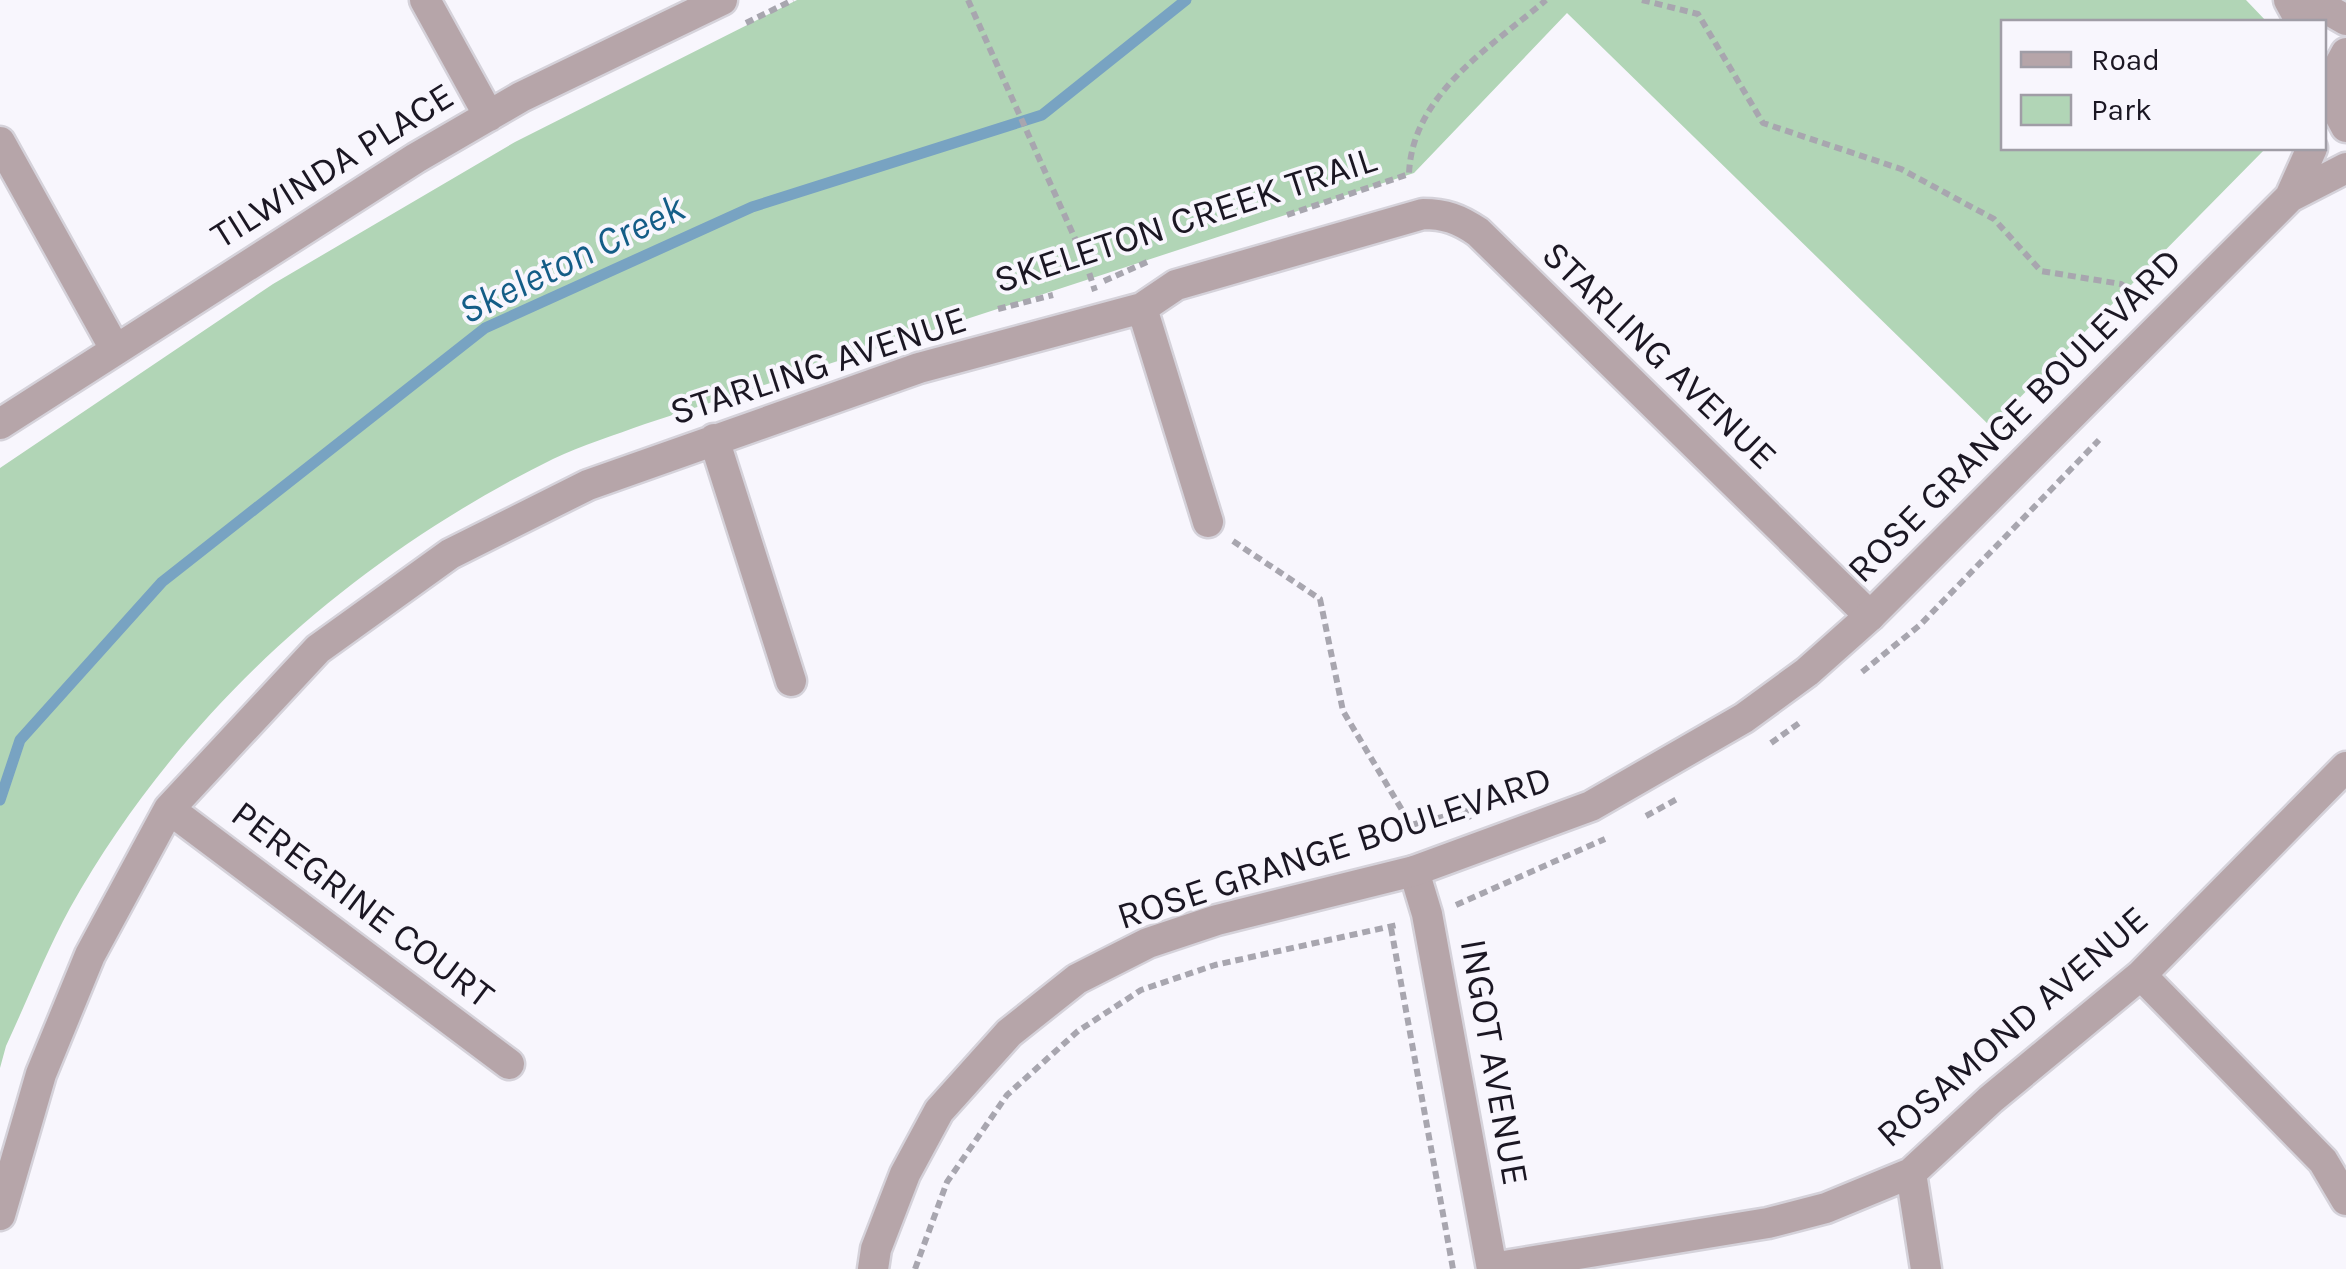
<svg xmlns="http://www.w3.org/2000/svg" width="2346" height="1269" font-family="Karla,sans-serif">
  <style>
    .green { fill: #b1d5b6 }
    .lines { fill: none; stroke-linecap: round; stroke-linejoin: round }
    .stream { stroke: #78a3c2; stroke-width: 11 }
    .minor-casing { stroke: #d5d2da; stroke-width: 35 }
    .tertiary-casing { stroke: #d5d2da; stroke-width: 35 }
    .path { stroke: #a8a6af; stroke-width: 6; stroke-dasharray: 8 5; stroke-linecap: butt }
    .minor { stroke: #b6a5a9; stroke-width: 30 }
    .tertiary { stroke: #b6a5a9; stroke-width: 30 }
    .labels { text-anchor: middle; stroke-width: 8; stroke-linejoin: round; paint-order: stroke }
    .street-label { font-size: 38px; fill: #1b1723; stroke: #f8f6fd }
    .water-label { font-size: 40px; font-style: italic; fill: #145d87; stroke: #f8f6fd }
  </style>
  <rect width="100%" height="100%" fill="#f8f6fd"/>
  <!-- green -->
  <path class="green" d="M797,0H2246L2267,22H2004V148H2266L1991,427L1567,13L1414,173L645,424C615,435 582,445 553,459C352,558 180,712 70,908C46,952 27,1001 6,1046L0,1068V468L273,284L515,142Z"/>
  <g class="lines">
    <!-- stream -->
    <path class="stream" d="M0,800L20,740L162,582L485,328L752,207L1042,115L1186,0"/>
    <defs>
      <path id="minor" d="M425,0L489,116
        M2289,0L2301,22
        M2311,0L2346,20
        M0,142L115,349
        M1142,308L1208,522
        M0,424L416,158L521,97L722,0
        M714,439L791,681
        M169,809L509,1064
        M1414,871L1427,914L1492,1269
        M2141,975L2323,1161L2346,1200
        M1911,1173L1926,1269
        M0,1215L41,1074L90,955L169,809L318,649L450,554L588,485L919,368L1142,308L1176,285L1423,214C1445,214 1459,219 1478,232L1870,616
        M1492,1268L1768,1223L1826,1208L1911,1173L1991,1099L2141,975L2346,767"/>
      <path id="tertiary" d="M2346,53C2330,79 2330,101 2346,127
        M2290,197L2312,148
        M873,1269L876,1249L905,1174L939,1111L1009,1033L1077,979L1148,943L1217,920L1414,871L1591,806L1744,718L1807,672L1870,616L2290,197L2346,168"/>
    </defs>
    <!-- minor casing -->
    <use href="#minor" class="minor-casing"/>
    <!-- tertiary casing -->
    <use href="#tertiary" class="tertiary-casing"/>
    <!-- path -->
    <path class="path" d="M968,0L1086,263L1095,291
      M1642,0L1698,14L1763,123L1901,169L1994,219L2041,271L2121,284L2144,298
      M746,23L793,0
      M1287,215L1409,174C1412,94 1491,47 1546,0
      M1104,281L1147,262
      M998,309L1053,295
      M1233,541L1320,599L1343,711L1411,825L1465,811L1469,820
      M1862,672L1920,625L2099,440
      M1771,743L1802,721
      M1646,816L1679,798
      M1456,905L1605,839
      M1391,928L1453,1269
      M915,1269L947,1182L1007,1095L1078,1031L1141,990L1215,965L1397,925"/>
    <!-- minor -->
    <use href="#minor" class="minor"/>
    <!-- tertiary -->
    <use href="#tertiary" class="tertiary"/>
  </g>
  <g class="labels">
    <!-- street labels -->
    <g class="street-label">
      <text transform="translate(332 165) rotate(-32)" y="13">TILWINDA PLACE</text>
      <text transform="translate(1185 219) rotate(-18)" y="13">SKELETON CREEK TRAIL</text>
      <text transform="translate(1660 355) rotate(44)" y="13">STARLING AVENUE</text>
      <text transform="translate(818 365) rotate(-18)" y="13">STARLING AVENUE</text>
      <text transform="translate(2014 415) rotate(-45)" y="13">ROSE GRANGE BOULEVARD</text>
      <text transform="translate(1334 847) rotate(-18)" y="13">ROSE GRANGE BOULEVARD</text>
      <text transform="translate(363 904) rotate(37)" y="13">PEREGRINE COURT</text>
      <text transform="translate(2012 1026) rotate(-41)" y="13">ROSAMOND AVENUE</text>
      <text transform="translate(1495 1062) rotate(80)" y="13">INGOT AVENUE</text>
    </g>
    <!-- water labels -->
    <g class="water-label">
      <text transform="translate(571 258) rotate(-26)" y="14">Skeleton Creek</text>
    </g>
  </g>
  <!-- legend -->
  <rect x="2001" y="20" width="325" height="130" fill="#f8f6fd" stroke="#a09da6" stroke-width="2.5"/>
  <rect x="2021" y="52" width="50" height="15" fill="#b6a5a9" stroke="#a09da6" stroke-width="2.5"/>
  <text x="2091" y="70" font-size="30" fill="#1b1723">Road</text>
  <rect x="2021" y="95" width="50" height="30" fill="#b1d5b6" stroke="#a09da6" stroke-width="2.5"/>
  <text x="2091" y="120" font-size="30" fill="#1b1723">Park</text>
</svg>
